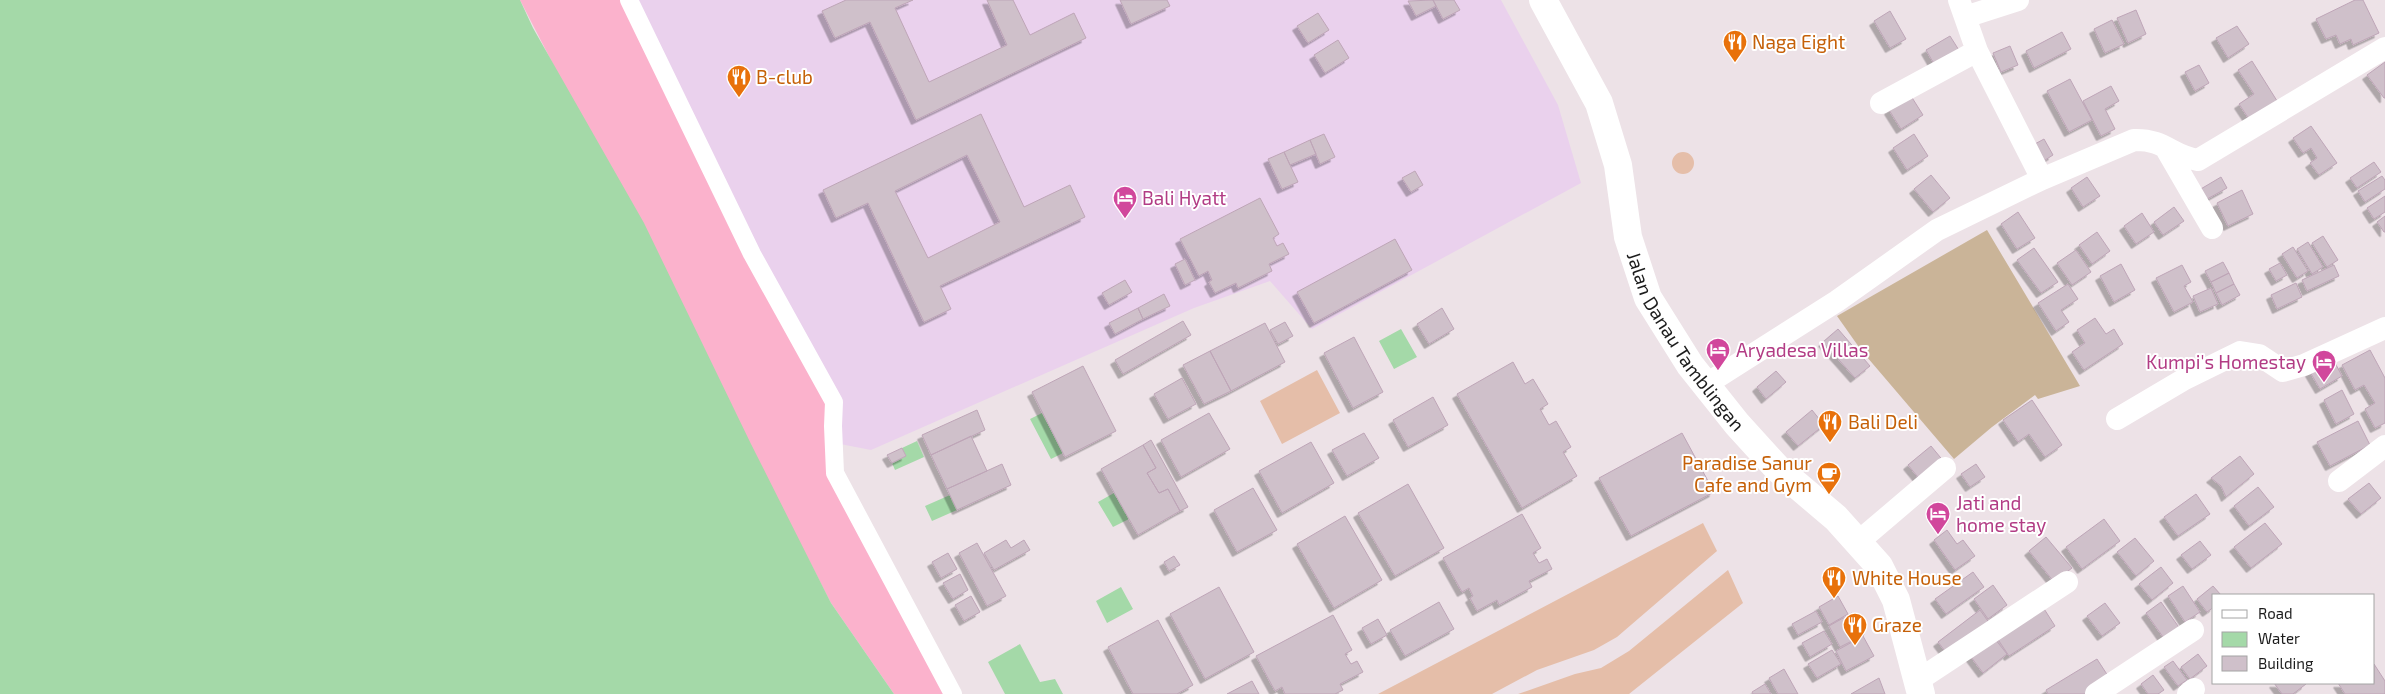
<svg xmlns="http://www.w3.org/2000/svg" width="2385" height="694" font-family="'Exo 2',sans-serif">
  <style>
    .commercial { fill: #ead1ed }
    .grass { fill: #e5bea9 }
    .forest { fill: #cab498 }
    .sand { fill: #fbb2cc }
    .water { fill: #a4d9a8 }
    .building { fill: #cfc0ca; stroke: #bea5b7; fill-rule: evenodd; filter: url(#shadow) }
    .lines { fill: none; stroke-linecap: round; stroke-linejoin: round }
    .pedestrian { stroke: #fff; stroke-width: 18 }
    .minor { stroke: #fff; stroke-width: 22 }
    .tertiary { stroke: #fff; stroke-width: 28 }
    .labels { text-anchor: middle; stroke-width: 4; stroke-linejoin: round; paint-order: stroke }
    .food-label { font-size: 19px; fill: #c56008; stroke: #fff; text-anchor: start }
    .hotel-label { font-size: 19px; fill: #b23c85; stroke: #fff; text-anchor: start }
    .street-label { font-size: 19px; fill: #1c1c1c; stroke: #fff }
  </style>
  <defs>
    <filter id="shadow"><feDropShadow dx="-4.5" dy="4.5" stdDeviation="0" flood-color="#0004"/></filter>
  </defs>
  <rect width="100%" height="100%" fill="#ede2e7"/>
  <!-- commercial -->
  <path class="commercial" d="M629,0H1501L1558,105L1581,183L1312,329L1270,281L1194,308L871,450L835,443Z"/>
  <!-- grass -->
  <path class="grass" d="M1672 163a11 11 0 1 1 22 0a11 11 0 1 1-22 0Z
    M1317,370L1340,413L1282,444L1260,401Z
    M1703,523L1717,551L1617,637L1594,650L1537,670L1492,694H1378Z
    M1728,570L1743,603L1629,694H1518L1575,674L1601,668L1629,651Z"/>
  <!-- forest -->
  <path class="forest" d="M1987,230L2080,386L2038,399L2035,395L1992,427L1954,459L1861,350L1837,316Z"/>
  <!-- sand -->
  <path class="sand" d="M520,0H629L834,402L835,473L953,694H894L831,603Z"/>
  <!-- water -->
  <path class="water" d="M0,0H520L533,28L644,223L751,444L831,603L894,694H0Z
    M1401,329L1417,357L1394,369L1379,341Z
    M1042,413L1063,453L1051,459L1030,419Z
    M917,441L924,457L895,470L892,463L906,456L902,448Z
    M1114,493L1129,519L1113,527L1098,502Z
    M950,495L957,510L932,521L925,506Z
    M1121,587L1133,609L1107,623L1096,601Z
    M1020,644L1040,682L1055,679L1063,694H1005L988,662Z"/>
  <!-- building -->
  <path class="building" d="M846,0H913L895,8L929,82L1007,45L987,0H1013L1030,35L1074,13L1086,38L916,120L870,22L835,38L822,11Z
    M1120,0H1167L1170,6L1131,24Z
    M1433,0L1436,6L1416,16L1408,1Z
    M1433,0H1454L1460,10L1443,19Z
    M2355,0H2363L2379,33L2353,45L2351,39L2340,44L2336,35L2326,39L2316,19Z
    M2136,10L2146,34L2128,43L2117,18Z
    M1890,11L1906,39L1890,48L1874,21Z
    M1318,13L1329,30L1308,43L1297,26Z
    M2112,20L2124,44L2105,53L2094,29Z
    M2237,26L2249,44L2228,58L2216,38Z
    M2062,32L2071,49L2034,68L2026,51Z
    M1950,36L1962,55L1937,69L1926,50Z
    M1338,40L1349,58L1325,73L1314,55Z
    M2010,46L2018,65L2001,72L1993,53Z
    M2252,61L2279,104L2251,122L2239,104L2254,94L2238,70Z
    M2385,62V98H2384L2367,75Z
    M2199,65L2209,83L2195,91L2185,72Z
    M2070,79L2092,120L2069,132L2047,91Z
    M2111,86L2119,101L2105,109L2115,129L2101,136L2083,101Z
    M1911,96L1923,115L1901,129L1889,110Z
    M981,114L1024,207L1070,185L1085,217L940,286L951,309L924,322L868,203L836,218L823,190ZM967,155L1000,222L928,258L895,191Z
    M2311,126L2337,163L2319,175L2310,163L2317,158L2311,148L2303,153L2293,138Z
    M1324,134L1335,157L1320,164L1310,140Z
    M1914,134L1928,156L1907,170L1893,148Z
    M2044,139L2053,155L2042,162L2033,145Z
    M1310,140L1316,154L1290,165L1284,152Z
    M1284,152L1298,182L1282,189L1268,159Z
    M2374,162L2381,172L2357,188L2350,178Z
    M1415,171L1423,185L1411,192L1402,178Z
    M1931,175L1950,198L1933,212L1914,189Z
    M2382,176L2385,180V189L2365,202L2358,191Z
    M2087,177L2100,196L2083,207L2071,188Z
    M2221,177L2227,188L2200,203L2194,193Z
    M2242,190L2253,214L2228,226L2217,203Z
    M2385,196V212L2374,219L2367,208Z
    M1260,198L1279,234L1273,238L1277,246L1283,243L1289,254L1269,264L1272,271L1238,288L1236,283L1215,293L1209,282L1212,280L1208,271L1199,276L1180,239Z
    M2174,207L2184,221L2163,235L2154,222Z
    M2018,212L2035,238L2017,249L2001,224Z
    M2142,213L2154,232L2136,244L2124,226Z
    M2385,216V232H2384L2377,222Z
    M2097,232L2110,251L2092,264L2079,245Z
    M2323,236L2338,260L2327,267L2312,243Z
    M1395,239L1412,270L1314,323L1297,292Z
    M2308,242L2323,267L2312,274L2297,249Z
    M2293,247L2308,271L2297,278L2282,254Z
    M2034,248L2058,282L2041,293L2017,260Z
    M2076,250L2091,272L2072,285L2057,263Z
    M1185,259L1195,280L1185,285L1175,264Z
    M2223,262L2229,273L2211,282L2205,271Z
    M2280,263L2287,275L2276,281L2269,269Z
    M2121,264L2135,290L2114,302L2100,276Z
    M2182,265L2191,282L2184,286L2193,302L2174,312L2156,278Z
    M2334,265L2339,276L2307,291L2302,280Z
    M2229,273L2234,284L2216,293L2211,282Z
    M1125,280L1132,292L1109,305L1102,293Z
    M2296,283L2302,297L2277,309L2271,295Z
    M2068,284L2078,299L2061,310L2069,322L2056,331L2038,303Z
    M2234,284L2240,295L2222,305L2216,293Z
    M2211,288L2218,304L2200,312L2193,296Z
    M1164,294L1170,306L1143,319L1138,308Z
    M1138,308L1143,319L1115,334L1109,323Z
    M1442,308L1454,329L1429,344L1417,324Z
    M2095,318L2106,334L2114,329L2123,344L2084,370L2072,352L2085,343L2077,330Z
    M1183,321L1191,335L1123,374L1115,360Z
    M1285,322L1293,336L1278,344L1270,330Z
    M1265,323L1285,362L1231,391L1210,351Z
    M1838,329L1870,366L1855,378L1823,342Z
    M1354,337L1383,392L1353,408L1324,353Z
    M2370,350L2385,378V423L2375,428L2365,409L2375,403L2364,385L2355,390L2342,365Z
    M1210,351L1231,391L1204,404L1183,365Z
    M2333,359L2342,376L2320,389L2310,372Z
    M1513,362L1525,384L1533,379L1548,404L1540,409L1549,425L1556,421L1571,447L1563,452L1577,476L1522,508L1457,394Z
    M1083,366L1116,431L1065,457L1032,392Z
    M1776,371L1786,382L1766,399L1757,387Z
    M1182,378L1196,404L1168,419L1154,394Z
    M2342,390L2354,414L2336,424L2324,400Z
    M1433,397L1448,425L1408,447L1393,420Z
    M2032,400L2062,445L2045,457L2029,434L2018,442L2003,420Z
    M977,410L985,430L931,455L922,435Z
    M1812,410L1824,425L1798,446L1786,432Z
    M1209,413L1230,449L1181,477L1161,440Z
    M2358,421L2370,445L2330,466L2317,442Z
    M1364,433L1379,458L1347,476L1332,450Z
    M1682,433L1714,492L1631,536L1599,478Z
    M971,436L987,471L947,489L931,455Z
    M1151,440L1188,507L1180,511L1168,489L1159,493L1147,473L1156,468L1143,445Z
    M1311,442L1334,483L1282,513L1259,471Z
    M1143,445L1156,468L1147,473L1159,493L1168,489L1180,511L1138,535L1101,469Z
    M1931,446L1945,463L1922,482L1908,465Z
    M902,448L906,456L892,463L887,455Z
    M2240,456L2254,474L2226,497L2221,486L2211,478Z
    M1002,464L1011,485L957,510L947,489Z
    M1976,464L1985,477L1970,487L1961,474Z
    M2369,483L2381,498L2361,514L2348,499Z
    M1408,484L1444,548L1395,576L1358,513Z
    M2258,487L2274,507L2249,526L2234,506Z
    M1253,488L1277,530L1237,552L1214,510Z
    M2196,494L2210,514L2178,536L2164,517Z
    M1522,514L1541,548L1533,553L1539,563L1547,559L1552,569L1529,581L1532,587L1499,605L1497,600L1477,611L1470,598L1473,596L1469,588L1462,592L1443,558Z
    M1345,516L1382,580L1334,608L1297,544Z
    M2104,519L2120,541L2082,569L2066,547Z
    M2265,523L2282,544L2251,568L2234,547Z
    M1947,530L1957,544L1963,540L1975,556L1955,570L1934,540Z
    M2046,537L2072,568L2054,582L2029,551Z
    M2135,538L2154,561L2136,576L2117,552Z
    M1006,540L1011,548L1024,540L1030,550L994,570L984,553Z
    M2200,541L2211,555L2192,569L2181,555Z
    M977,543L1006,596L987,606L959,553Z
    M948,553L957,569L941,578L932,562Z
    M1174,556L1180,565L1169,571L1164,562Z
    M2161,567L2173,583L2152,600L2139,584Z
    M1973,572L1984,587L1946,614L1935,599Z
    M960,574L968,590L953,599L943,583Z
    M1993,585L2007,605L1988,619L1974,599Z
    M2183,586L2200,612L2185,622L2168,596Z
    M2213,586L2221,595H2214V607L2207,612L2197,599Z
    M1219,587L1254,652L1205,679L1170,614Z
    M971,596L980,612L964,621L955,605Z
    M1838,596L1848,614L1829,625L1819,607Z
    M1439,602L1454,629L1405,656L1390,630Z
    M2161,602L2183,633L2168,644L2146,613Z
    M2105,603L2120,623L2102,636L2087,616Z
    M2041,604L2055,626L2009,656L1995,635Z
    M1980,610L1990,624L1948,655L1938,642Z
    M1816,611L1822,622L1798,635L1792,624Z
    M1852,613L1864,635L1840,647L1829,626Z
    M1333,615L1352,650L1345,654L1351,664L1357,661L1363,672L1340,684L1343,690L1335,694H1285L1282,687L1275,691L1256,656Z
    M1378,619L1387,635L1371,644L1362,628Z
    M1158,620L1193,685L1177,694H1133L1108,647Z
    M1824,631L1832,644L1810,657L1802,643Z
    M1991,634L2007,654L1983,673L1968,653Z
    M1863,636L1874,656L1846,671L1836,651Z
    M1832,650L1841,664L1817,678L1808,664Z
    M2198,654L2207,666L2190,679L2181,667Z
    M2097,659L2110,679L2086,694H2048L2046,690Z
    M2173,661L2187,680L2178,686L2164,667Z
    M2374,664L2385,681V694H2345L2338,683H2374Z
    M1784,669L1798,694H1778L1769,678Z
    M2153,675L2164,690L2158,694H2148L2141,684Z
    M1879,678L1885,694H1851Z
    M1252,681L1259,694H1227Z
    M2274,683H2305L2306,684L2293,694H2282Z
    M1765,684L1771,694H1753L1752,692Z"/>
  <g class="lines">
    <!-- pedestrian -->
    <path class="pedestrian" d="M629,0L752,254L834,402L833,426L835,473L953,694"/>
    <!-- minor -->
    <path class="minor" d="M1959,0L1977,51L2042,179
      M1965,17L2018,0
      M1881,103L1977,51
      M2165,147L2212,228
      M1705,385L1837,301L1937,230L2042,179L2134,140C2165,139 2171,156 2198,160L2385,48
      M2117,419L2183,380L2240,352L2259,355L2283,371L2304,365L2385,328
      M2339,481L2385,446
      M1858,542L1945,468
      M1917,681L2067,582
      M2096,694L2193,630
      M2188,694L2194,689"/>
    <!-- tertiary -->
    <path class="tertiary" id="s1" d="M1543,0L1599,103L1618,165L1628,237L1648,298L1690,365L1737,424L1778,469L1836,518L1879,566L1896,600L1921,694"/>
  </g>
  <!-- icons -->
  <defs>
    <symbol id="restaurant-pin" viewBox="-11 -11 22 30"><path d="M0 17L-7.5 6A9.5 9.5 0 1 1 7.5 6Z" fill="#e8710a" stroke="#fff"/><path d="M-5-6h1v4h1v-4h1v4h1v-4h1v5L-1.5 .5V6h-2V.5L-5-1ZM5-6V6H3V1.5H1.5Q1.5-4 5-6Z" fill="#fff"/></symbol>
    <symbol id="hotel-pin" viewBox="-11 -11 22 30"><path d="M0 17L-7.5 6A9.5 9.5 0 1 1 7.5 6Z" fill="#d1479c" stroke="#fff"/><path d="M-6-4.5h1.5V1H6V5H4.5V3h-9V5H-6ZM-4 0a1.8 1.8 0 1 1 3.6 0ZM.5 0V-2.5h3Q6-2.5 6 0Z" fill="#fff"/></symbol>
    <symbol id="cafe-pin" viewBox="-11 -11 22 30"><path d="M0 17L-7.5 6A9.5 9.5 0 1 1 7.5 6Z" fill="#e8710a" stroke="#fff"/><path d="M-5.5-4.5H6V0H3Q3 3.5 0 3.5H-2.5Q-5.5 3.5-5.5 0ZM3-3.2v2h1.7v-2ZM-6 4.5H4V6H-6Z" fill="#fff"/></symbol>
  </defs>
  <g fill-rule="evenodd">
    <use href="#restaurant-pin" x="1721" y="28" width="28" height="38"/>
    <use href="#restaurant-pin" x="725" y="63" width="28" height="38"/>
    <use href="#hotel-pin" x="1111" y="184" width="28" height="38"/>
    <use href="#hotel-pin" x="1704" y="336" width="28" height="38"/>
    <use href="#hotel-pin" x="2310" y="348" width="28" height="38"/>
    <use href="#restaurant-pin" x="1816" y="408" width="28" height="38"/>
    <use href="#cafe-pin" x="1815" y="460" width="28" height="38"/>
    <use href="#hotel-pin" x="1924" y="500" width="28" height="38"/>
    <use href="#restaurant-pin" x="1820" y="564" width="28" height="38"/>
    <use href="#restaurant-pin" x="1841" y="611" width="28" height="38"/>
  </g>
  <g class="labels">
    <!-- food labels -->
    <g class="food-label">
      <text x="1752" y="49">Naga Eight</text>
      <text x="756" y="84">B-club</text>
      <text x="1848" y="429">Bali Deli</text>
      <text x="1812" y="470" text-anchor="end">Paradise Sanur<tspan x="1812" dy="22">Cafe and Gym</tspan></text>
      <text x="1852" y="585">White House</text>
      <text x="1872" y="632">Graze</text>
    </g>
    <!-- hotel labels -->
    <g class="hotel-label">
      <text x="1142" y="205">Bali Hyatt</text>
      <text x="1736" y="357">Aryadesa Villas</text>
      <text x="2306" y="369" text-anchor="end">Kumpi's Homestay</text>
      <text x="1956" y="510">Jati and<tspan x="1956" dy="22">home stay</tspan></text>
    </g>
    <!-- street labels -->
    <g class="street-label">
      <text dy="7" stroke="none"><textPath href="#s1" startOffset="375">Jalan Danau Tamblingan</textPath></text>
    </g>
  </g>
  <!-- legend -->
  <rect x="2212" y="594" width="162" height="90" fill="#ffffff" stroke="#a4a4a4"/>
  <rect x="2222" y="610" width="25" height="8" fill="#ffffff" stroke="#a4a4a4"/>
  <text x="2258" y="619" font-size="15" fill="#1c1c1c">Road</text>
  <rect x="2222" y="632" width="25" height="15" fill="#a4d9a8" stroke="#a4a4a4"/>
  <text x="2258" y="644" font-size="15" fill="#1c1c1c">Water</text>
  <rect x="2222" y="656" width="25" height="15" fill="#cfc0ca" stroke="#a4a4a4"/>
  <text x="2258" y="669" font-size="15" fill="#1c1c1c">Building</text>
</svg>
